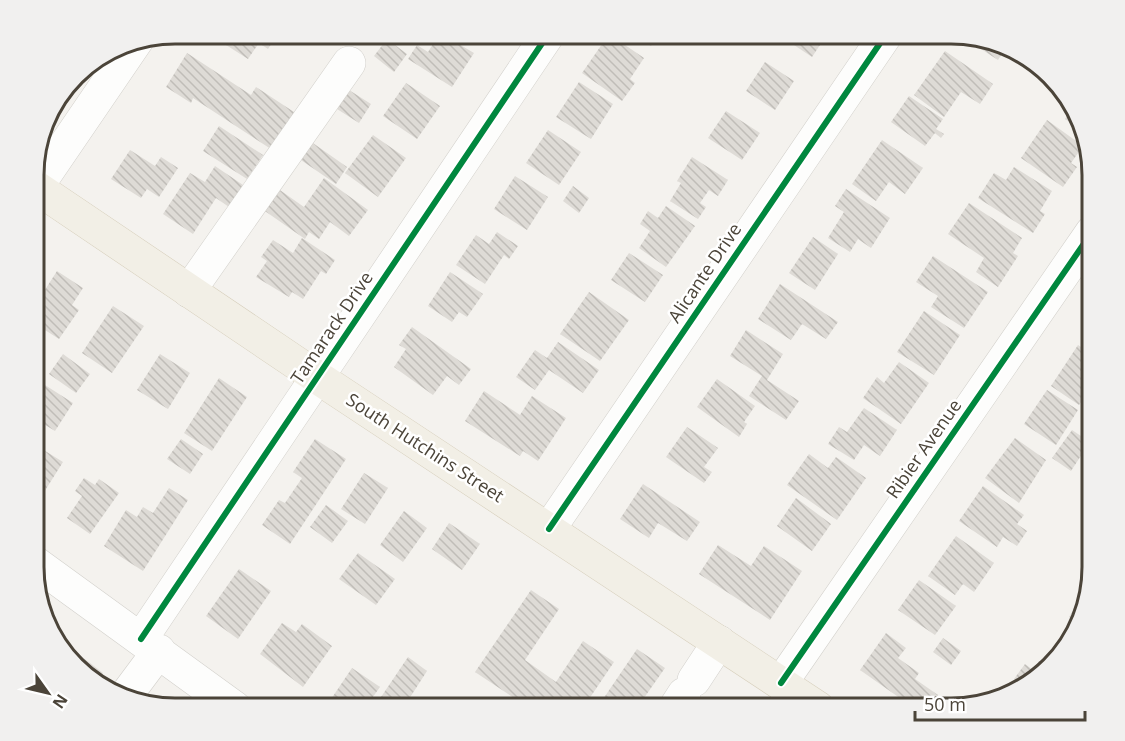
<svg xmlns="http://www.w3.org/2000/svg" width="1125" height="741" font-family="'Open Sans',sans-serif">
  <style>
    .building { fill: url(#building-back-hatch) }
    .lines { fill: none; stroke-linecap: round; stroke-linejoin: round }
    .minor-casing { stroke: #d2d0cb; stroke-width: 34 }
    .major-casing { stroke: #d6cebb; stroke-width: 34 }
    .minor { stroke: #fdfdfc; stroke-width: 33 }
    .major { stroke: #f2efe6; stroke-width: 33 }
    .cycleway-casing { stroke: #fff; stroke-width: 10 }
    .cycleway { stroke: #00873e; stroke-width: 6 }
    .labels { text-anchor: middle; stroke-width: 5; stroke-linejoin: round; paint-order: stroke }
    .street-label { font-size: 18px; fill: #4b4439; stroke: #fff }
    .rim { fill: none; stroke: #4b4439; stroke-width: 3 }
  </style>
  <defs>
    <pattern id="building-back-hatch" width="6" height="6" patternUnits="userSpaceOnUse" patternTransform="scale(1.5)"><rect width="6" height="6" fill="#dedbd6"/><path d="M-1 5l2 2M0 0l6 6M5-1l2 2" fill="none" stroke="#c0bdb8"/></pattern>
  </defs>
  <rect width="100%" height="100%" fill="#f4f2ee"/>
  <!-- building -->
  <path class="building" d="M214,33H267L275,38L268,49L259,43L248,59L212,36Z
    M440,33L474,53L452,87L408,59L417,45L428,52Z
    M631,33H660L651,46Z
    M776,33H828L812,57Z
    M609,34L644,58L630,79L635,83L622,101L582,73Z
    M961,36L1005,49L998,60Z
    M387,39L407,54L394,72L374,56Z
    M945,51L993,84L980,104L961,92L944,117L914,95Z
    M187,53L251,95L256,87L297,114L274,151L193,98L191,103L166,87Z
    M765,62L794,81L775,110L746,91Z
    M579,82L613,104L591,139L556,117Z
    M406,83L440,106L417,139L383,116Z
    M349,90L371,104L359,123L337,109Z
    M909,96L943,119L936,129L944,134L941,138L935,133L925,146L891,122Z
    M1074,105L1075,111L1081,129L1065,119Z
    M726,111L760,133L742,160L708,138Z
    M1047,120L1083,146L1071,163L1077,167L1063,187L1021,158Z
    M219,126L263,155L247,179L203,151Z
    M548,130L581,152L559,185L526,163Z
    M373,135L406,158L378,197L345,173Z
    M882,140L923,168L905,194L889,182L876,201L852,184Z
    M310,141L347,167L336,184L298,158Z
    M130,150L155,166L161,157L178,168L159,197L147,189L141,198L111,179Z
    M692,157L728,180L718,196L709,190L700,203L706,207L698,219L670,201L681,183L677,181Z
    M215,166L243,185L229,207L216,198L193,234L163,214L190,173L205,182Z
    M1014,167L1052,191L1040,211L1045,214L1033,233L978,198L994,173L1006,180Z
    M515,176L548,197L527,230L494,209Z
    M324,178L368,210L349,236L330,222L319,239L309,232L305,239L262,209L277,188L304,207Z
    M573,186L589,198L579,213L563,201Z
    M846,189L890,218L871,248L858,239L850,252L828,238L844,212L835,206Z
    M969,203L1022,238L1013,253L1018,256L998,287L976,272L984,258L948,234Z
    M666,206L695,226L666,267L639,248L650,231L640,224L648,211L658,218Z
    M497,232L518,246L509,259L504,255L485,284L456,265L476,235L489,244Z
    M813,237L838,254L815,290L789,273Z
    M302,238L335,260L326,274L321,271L303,299L292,292L289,297L256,277L267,261L261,257L273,240L293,253Z
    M629,253L663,275L645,302L611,280Z
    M933,256L988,292L964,328L931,307L938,296L916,282Z
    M57,271L83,288L72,305L79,310L59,339L34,323V307Z
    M450,272L483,294L467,317L459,312L452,322L428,306Z
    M780,284L838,322L826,339L802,324L791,340L758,319Z
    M589,292L629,320L600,361L560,334Z
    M113,306L144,326L112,373L82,353Z
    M924,311L960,335L934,375L897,352Z
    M412,327L471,369L459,385L447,376L433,395L394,367L406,349L399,345Z
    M1092,327V345L1083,339Z
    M746,330L783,354L767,380L799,401L786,420L749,396L762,376L730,356Z
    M558,342L599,370L583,393L549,370L535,390L516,377L535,350L547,358Z
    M1078,345L1092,354V386L1079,405L1051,386Z
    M63,354L90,374L76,393L49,374Z
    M160,354L190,373L168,409L137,390Z
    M899,362L929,383L901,424L863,398L877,377L884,383Z
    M219,378L247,397L212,451L184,433Z
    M717,379L755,406L744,422L747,424L739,437L697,407Z
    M45,385L73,403L55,431L34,418V402Z
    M1047,390L1078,410L1056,445L1024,424Z
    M484,391L520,415L532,396L566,418L538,461L523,451L520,456L465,421Z
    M864,408L897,430L880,456L864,445L854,460L828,444L839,427L847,432Z
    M687,427L718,448L704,467L712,472L704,483L666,457Z
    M1072,430L1090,442L1071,471L1052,458Z
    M1015,438L1046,460L1019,503L985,478Z
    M181,439L203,454L190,474L167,459Z
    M315,439L346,459L290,544L262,525L279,500L285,503L302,478L293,472Z
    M34,444L63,462L41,497L34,493Z
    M809,454L828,468L836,457L866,478L837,520L787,485Z
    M364,473L388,488L365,524L341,509Z
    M84,478L95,485L99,479L119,493L90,534L67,518L82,496L75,491Z
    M643,484L700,522L687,541L658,523L649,538L620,519Z
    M983,486L1024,515L1017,524L1027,531L1017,546L1003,537L997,547L959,521Z
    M169,488L188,500L143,571L104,546L126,510L137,517L143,507L153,513Z
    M796,498L831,524L812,551L777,526Z
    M326,505L348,521L332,543L310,527Z
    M404,511L427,528L403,562L380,545Z
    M1092,520V541L1082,534Z
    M449,523L480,544L462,570L432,549Z
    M956,536L994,563L974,592L963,584L955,595L928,576Z
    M718,545L751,566L764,546L802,571L770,620L699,574Z
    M358,553L395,579L376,605L339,579Z
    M239,569L271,591L238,639L206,616Z
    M919,580L956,606L935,635L898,610Z
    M531,590L559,609L525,660L556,682L583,641L614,662L583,708H529L475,672Z
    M1085,592H1086L1076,622L1069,617Z
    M282,623L296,632L302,624L332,646L303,687L260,654Z
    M886,633L906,648L898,658L919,673L915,679L938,695L929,708H914L860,670Z
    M943,638L961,651L951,665L933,652Z
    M637,649L665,668L637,708H597Z
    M77,653L103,673L95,684L72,659Z
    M408,657L427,671L409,699L422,708H391L393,705L381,697Z
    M1039,661L1046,666L1024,686L1014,679L1025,664L1033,670Z
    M352,668L380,687L365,708H331L327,705Z
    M712,699L726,708H706Z"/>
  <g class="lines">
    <defs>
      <path id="minor" d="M36,188L137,40
        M189,291L349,63
        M549,529L887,33
        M34,562L235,708
        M141,639L549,33
        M694,680L719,642
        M781,683L1092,232
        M127,694L159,651
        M675,708L684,694"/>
      <path id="major" d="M34,186L317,377L818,708"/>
    </defs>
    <!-- minor casing -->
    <use href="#minor" class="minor-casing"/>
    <!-- major casing -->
    <use href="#major" class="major-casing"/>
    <!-- minor -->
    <use href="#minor" class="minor"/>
    <!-- major -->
    <use href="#major" class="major"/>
    <defs>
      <path id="cycleway" d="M549,529L887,33
        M141,639L549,33
        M781,683L1092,232"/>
    </defs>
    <!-- cycleway casing -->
    <use href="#cycleway" class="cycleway-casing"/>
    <!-- cycleway -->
    <use href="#cycleway" class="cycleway"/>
  </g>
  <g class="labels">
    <!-- street labels -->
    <g class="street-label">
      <text transform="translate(705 273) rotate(-56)" y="6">Alicante Drive</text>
      <text transform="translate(332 328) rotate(-56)" y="6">Tamarack Drive</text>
      <text transform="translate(425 448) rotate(33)" y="6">South Hutchins Street</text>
      <text transform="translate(924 449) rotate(-55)" y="6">Ribier Avenue</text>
    </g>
  </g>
  <!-- crop -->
  <path d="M0 0H1125V741H0ZM175 44H951A131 131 0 0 1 1082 175V567A131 131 0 0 1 951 698H175A131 131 0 0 1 44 567V175A131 131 0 0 1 175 44Z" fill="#f1f0ef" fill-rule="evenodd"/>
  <path class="rim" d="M175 44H951A131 131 0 0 1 1082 175V567A131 131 0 0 1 951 698H175A131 131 0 0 1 44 567V175A131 131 0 0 1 175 44Z"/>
  <!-- north arrow -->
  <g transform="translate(48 693) rotate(124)" stroke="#ffffff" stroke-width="4.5" paint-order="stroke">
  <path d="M0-4.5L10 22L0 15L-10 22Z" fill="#4b4439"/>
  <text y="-9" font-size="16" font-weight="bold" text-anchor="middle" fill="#4b4439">N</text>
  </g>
  <!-- scale -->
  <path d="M915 711v9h170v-9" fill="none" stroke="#4b4439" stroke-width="3"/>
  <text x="924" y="711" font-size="18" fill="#4b4439" stroke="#ffffff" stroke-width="4.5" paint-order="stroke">50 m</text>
</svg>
